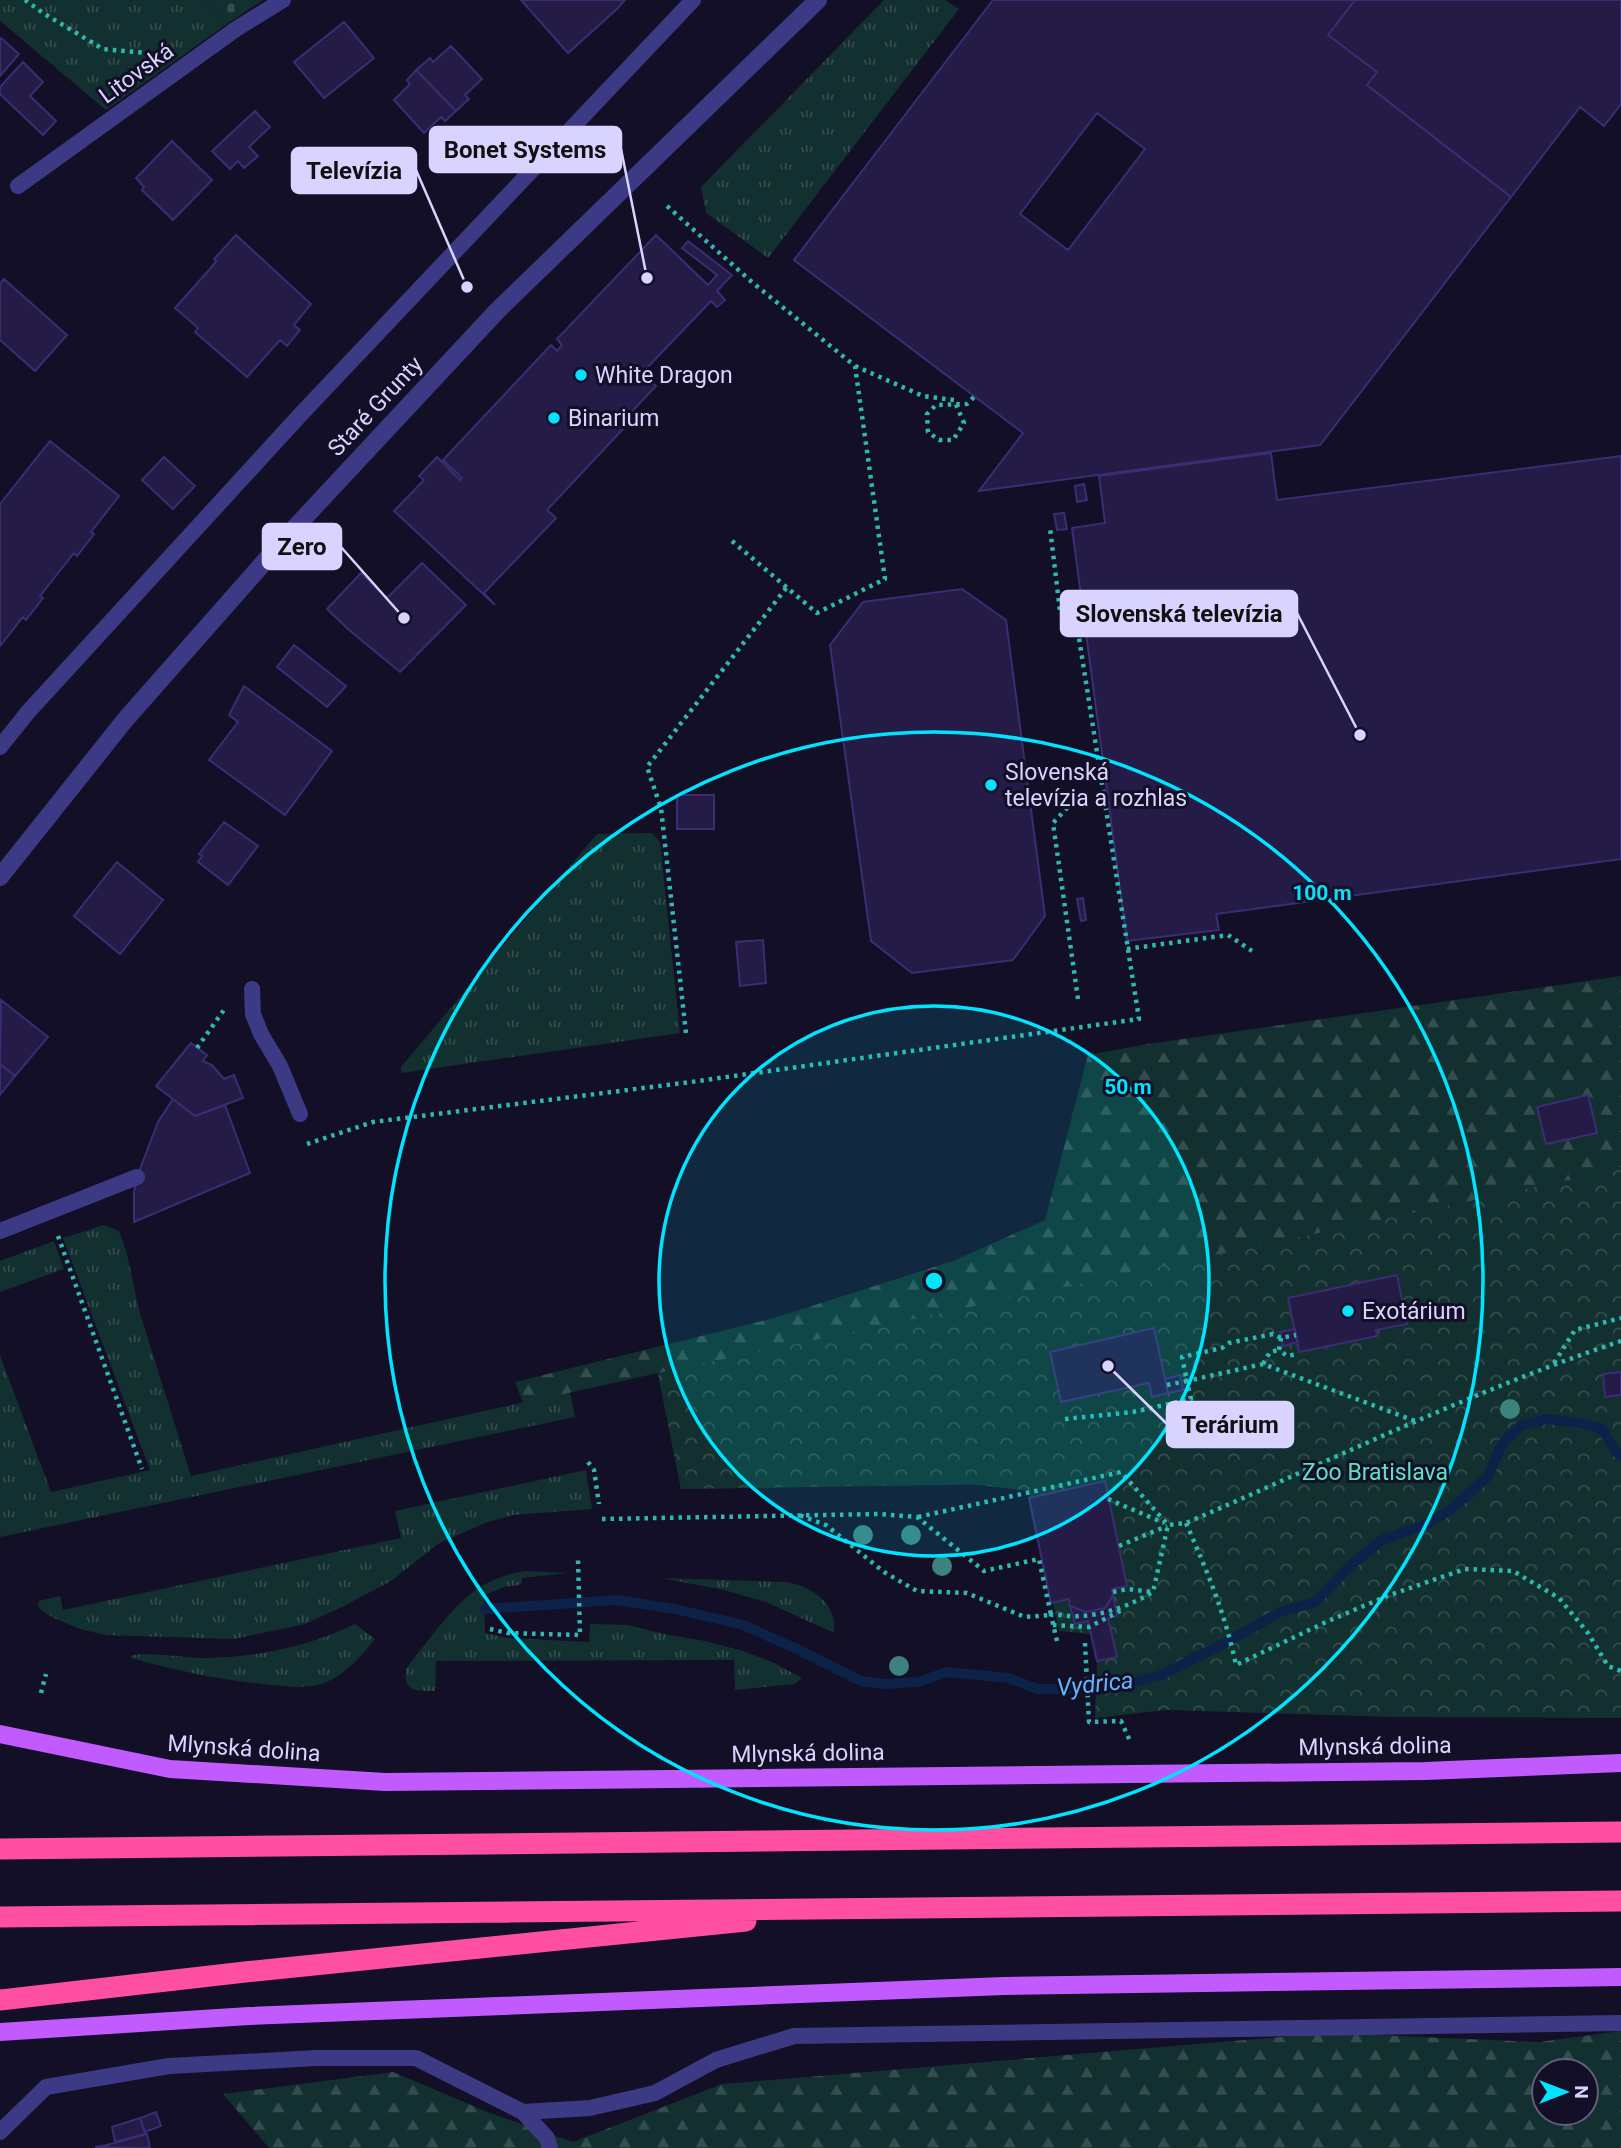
<svg xmlns="http://www.w3.org/2000/svg" width="1621" height="2148" font-family="Roboto,sans-serif">
  <style>
    .grass { fill: url(#grass-tufts) }
    .forest { fill: url(#forest-firs); fill-rule: evenodd }
    .cemetery { fill: url(#cemetery-stones) }
    .park { fill: url(#park-crowns) }
    .lines { fill: none; stroke-linecap: round; stroke-linejoin: round }
    .stream { stroke: #0c2248; stroke-width: 10 }
    .building { fill: #241b47; stroke: #3b2d73; stroke-width: 2; fill-rule: evenodd }
    .path { stroke: #2fb8b0; stroke-width: 4.5; stroke-dasharray: 3.5 5; stroke-linecap: butt }
    .service { stroke: #3d3a85; stroke-width: 16 }
    .tertiary { stroke: #3d3a85; stroke-width: 18 }
    .primary { stroke: #c25bff; stroke-width: 18 }
    .motorway { stroke: #ff4fa3; stroke-width: 21 }
    .tree { fill: #3d827b }
    .ring { fill: none; stroke: #00e5ff; stroke-width: 3.5 }
    .poi-dot { fill: #00e5ff; stroke: #130f26; stroke-width: 2.5 }
    .labels { text-anchor: middle; stroke-width: 6; stroke-linejoin: round; paint-order: stroke }
    .street-label { font-size: 23px; fill: #d9d4ff; stroke: #130f26 }
    .poi-label { font-size: 23px; fill: #d9d4ff; stroke: #130f26; text-anchor: start }
    .park-label { font-size: 23px; fill: #5fe0c0; stroke: #130f26 }
    .water-label { font-size: 24px; font-style: italic; fill: #62b6ff; stroke: #130f26 }
    .centre { fill: #00e5ff; stroke: #130f26; stroke-width: 3.5 }
    .ring-label { font-size: 21px; text-anchor: middle; font-weight: bold; fill: #00e5ff; stroke: #130f26; stroke-width: 6; stroke-linejoin: round; paint-order: stroke }
    .leader { fill: none; stroke: #d9d4ff; stroke-width: 2.5 }
    .callout-dot { fill: #d9d4ff; stroke: #130f26; stroke-width: 2.5 }
    .callout { fill: #d9d4ff; stroke: #d9d4ff; stroke-width: 2.5 }
    .callout-label { font-size: 24px; text-anchor: middle; font-weight: bold; fill: #111 }
  </style>
  <defs>
    <pattern id="grass-tufts" width="24" height="20" patternUnits="userSpaceOnUse" patternTransform="scale(1.75)"><rect width="24" height="20" fill="#12302f"/><path d="M3 7l-1-3M5 7V3M7 7l1-3M15 17l-1-3M17 17v-4M19 17l1-3" fill="none" stroke="#344d4e"/></pattern>
    <pattern id="forest-firs" width="22" height="20" patternUnits="userSpaceOnUse" patternTransform="scale(1.75)"><rect width="22" height="20" fill="#12302f"/><path d="M5 1l3.5 6h-7zM16 11l3.5 6h-7z" fill="#344d4e"/></pattern>
    <pattern id="cemetery-stones" width="16" height="16" patternUnits="userSpaceOnUse" patternTransform="scale(1.75)"><rect width="16" height="16" fill="#12302f"/><path d="M2 7V4a2 2 0 0 1 4 0v3zM10 15v-3a2 2 0 0 1 4 0v3z" fill="#344d4e"/></pattern>
    <pattern id="park-crowns" width="20" height="18" patternUnits="userSpaceOnUse" patternTransform="scale(1.75)"><rect width="20" height="18" fill="#12302f"/><path d="M2 6a3 3 0 1 1 6 0M12 15a3 3 0 1 1 6 0" fill="none" stroke="#344d4e"/></pattern>
  </defs>
  <rect width="100%" height="100%" fill="#130f26"/>
  <!-- grass -->
  <path class="grass" d="M0,0H200L227,24L106,110L0,21Z
    M884,0H945L959,9L768,258L706,213L701,187Z
    M652,833L660,842L680,1033L401,1073V1067L597,834Z
    M104,1225L119,1231L127,1254L139,1310L191,1476L570,1392L575,1417L0,1537V1355L51,1492L150,1470L63,1238Z
    M54,1241L64,1269L0,1292V1261Z
    M586,1470L592,1509L513,1515L485,1523L438,1544L391,1581L344,1606L305,1624L234,1639L105,1635L80,1629L54,1618L42,1611L38,1606L39,1601L60,1596L63,1610L401,1538L395,1511Z
    M525,1571L568,1573L522,1578L521,1585L504,1587L484,1595L485,1633L507,1638L589,1642L590,1624L628,1625L664,1634L705,1641L743,1651L772,1662L802,1678L795,1684L735,1690L734,1660L436,1661L435,1691C417,1691 403,1692 406,1669C414,1657 424,1646 433,1634C461,1600 479,1579 525,1571Z
    M661,1578L786,1582C813,1587 837,1603 834,1633L766,1602L724,1590Z
    M355,1624L375,1639C361,1657 344,1676 322,1684C304,1689 282,1686 263,1684C218,1680 175,1670 131,1658L132,1655C157,1652 182,1658 208,1658C258,1657 310,1646 355,1624Z"/>
  <!-- forest -->
  <path class="forest" d="M1621,976V1240L1025,1484L681,1489L658,1373L523,1403L515,1382L774,1318L953,1261L1045,1220L1088,1055L1148,1044Z
    M1621,2031V2148H269L223,2094L393,2072L490,2113L573,2142L722,2084L1329,2033L1539,2042ZM1544,2071H1586V2113H1544Z"/>
  <!-- cemetery -->
  <path class="cemetery" d="M200,0H263L227,24Z"/>
  <!-- park -->
  <path class="park" d="M1621,1169V1718L1396,1717L1167,1710L1095,1718L1097,1661L1091,1634L1059,1631L1053,1603H1051L1028,1491L971,1484L681,1489L658,1373Z"/>
  <g class="lines">
    <!-- stream -->
    <path class="stream" d="M485,1609L617,1600L675,1609L743,1625L797,1649L861,1681L885,1684L918,1682L947,1672L1009,1678L1037,1689H1066L1120,1686L1161,1675L1221,1645L1280,1612L1315,1602L1351,1565L1382,1540L1422,1526L1449,1511L1488,1476L1502,1444L1520,1426L1547,1419L1580,1423L1602,1429L1616,1452L1621,1455"/>
  </g>
  <!-- building -->
  <path class="building" d="M521,0H625L617,9L568,53Z
    M993,0H1355L1328,35L1377,72L1367,85L1511,197L1320,445L979,491L1023,433L794,260ZM1097,113L1145,149L1068,250L1020,214Z
    M1355,0H1621V104L1604,126L1580,107L1511,197L1367,85L1377,72L1328,35Z
    M344,22L374,58L324,98L294,62Z
    M1,38L19,54L0,76V39Z
    M451,46L482,79L465,95L469,99L456,111L416,70L430,58L433,62Z
    M23,62L43,82L30,96L56,121L43,135L0,94V87Z
    M416,70L456,111L445,121L441,117L424,133L394,100L410,84L407,80Z
    M255,111L270,127L249,147L258,156L244,168L238,161L230,169L212,151Z
    M172,141L212,180L173,220L142,190L144,187L136,178Z
    M236,235L311,304L294,325L300,330L287,346L280,340L247,377L195,332L198,328L175,308L209,270L216,261L214,259Z
    M656,235L708,285L717,275L682,248L688,241L732,275L717,291L725,300L717,307L711,301L642,373L656,386L619,425L623,429L547,510L556,518L484,593L495,605L394,511L424,480L419,476L437,457L460,480L462,478L443,460L551,345L557,351L562,345L557,339Z
    M4,279L67,335L35,371L0,340V284Z
    M50,441L119,496L91,532L94,534L77,556L74,553L40,596L43,598L26,620L23,617L0,646V504Z
    M1271,453L1277,500L1621,456V859L1216,914L1219,930L1127,941L1072,528L1105,523L1099,476Z
    M164,457L195,486L173,509L142,480Z
    M1084,484L1087,500L1077,502L1075,486Z
    M1064,513L1067,529L1057,530L1054,514Z
    M422,563L466,605L400,672L349,630L327,609L361,573L387,598Z
    M962,589L1006,620L1045,916L1013,960L912,973L871,941L830,645L863,602Z
    M294,645L346,686L327,707L277,667Z
    M244,686L332,751L285,815L209,760L238,722L229,715Z
    M677,795H714V829H677Z
    M224,822L258,846L228,885L198,862L202,856L199,854Z
    M117,862L163,900L120,954L74,916Z
    M1083,898L1086,920L1081,921L1077,899Z
    M763,940L766,983L740,986L736,942Z
    M1,1000L48,1037L15,1076L0,1064Z
    M191,1043L207,1055L203,1061L212,1065L224,1079L234,1075L243,1098L195,1116L156,1086Z
    M0,1064L15,1076L0,1095Z
    M1588,1095L1597,1133L1546,1144L1537,1107Z
    M173,1099L195,1116L225,1105L250,1173L134,1222V1192L137,1177L158,1122Z
    M1397,1275L1407,1324L1376,1330L1377,1336L1299,1352L1288,1298Z
    M1154,1328L1168,1393L1152,1397L1149,1383L1061,1402L1050,1352Z
    M1295,1329L1298,1342L1283,1346L1280,1332Z
    M1621,1372V1395L1605,1397L1603,1374Z
    M1180,1375L1183,1390L1168,1393L1165,1379Z
    M1105,1481L1127,1586L1112,1589L1113,1595L1105,1608L1086,1612L1070,1606L1069,1599L1051,1603L1029,1498Z
    M1113,1595L1117,1616L1108,1618L1117,1657L1097,1661L1088,1621L1075,1624L1070,1606L1086,1612L1105,1608Z
    M156,2112L161,2126L145,2132L140,2118Z
    M140,2118L145,2134L115,2142L112,2127Z
    M147,2134L150,2148L95,2147L103,2146Z"/>
  <g class="lines">
    <!-- path -->
    <path class="path" d="M25,0L43,13L103,49L157,54
      M667,206L753,283L855,366L885,579L817,613L732,541
      M855,366L923,396L954,400L964,423L953,440H939L928,432L927,414L936,405L967,404L975,396
      M1127,949L1228,935L1252,951
      M1078,999L1053,823L1080,794
      M686,1033L661,808L647,767L787,587
      M197,1048L226,1007
      M307,1144L373,1122L691,1082L1139,1019L1076,619L1060,611L1050,528
      M58,1236L142,1469
      M1281,1338L1279,1350L1287,1356L1298,1354
      M1554,1363L1575,1330L1621,1318
      M1263,1364L1270,1352L1279,1350
      M1167,1385L1187,1381L1182,1357L1222,1348L1229,1343L1273,1334L1281,1338L1296,1335
      M1065,1419L1133,1412L1191,1399L1187,1381L1263,1364L1415,1421
      M588,1462L594,1470L599,1504
      M1108,1499L1164,1523
      M918,1517L1121,1472L1168,1525
      M602,1519L879,1514L917,1517L984,1571L1039,1559L1051,1615L1025,1617L967,1593L917,1591L884,1572L826,1525L799,1515
      M1186,1523C1207,1571 1225,1613 1236,1665L1326,1622L1387,1596L1465,1569L1513,1571L1559,1598L1588,1633L1608,1666L1621,1671
      M1119,1546L1167,1526
      M1113,1592L1128,1589L1152,1592
      M1053,1625L1089,1627L1122,1610
      M490,1629L508,1633L580,1635L578,1560
      M1057,1641L1051,1615C1060,1614 1069,1617 1079,1616C1105,1615 1131,1605 1153,1592L1168,1525L1186,1523C1330,1461 1472,1391 1621,1341
      M1085,1643L1089,1722L1121,1721L1130,1741
      M41,1693L46,1674"/>
    <!-- service -->
    <path class="service" d="M18,186L236,29L283,0
      M0,747L28,712L302,413L693,0
      M252,989L253,1014L261,1034L280,1066L300,1114
      M0,1231L137,1177
      M523,2112L590,2108L655,2093L716,2060L794,2036L1621,2023
      M0,2132L46,2087L169,2066L317,2058H416L523,2112L547,2138L550,2148"/>
    <!-- tertiary -->
    <path class="tertiary" d="M0,877L125,720L289,534L497,311L818,0"/>
    <!-- primary -->
    <path class="primary" d="M0,1734L170,1769L385,1782L1425,1771L1621,1763
      M0,2032L249,2016L1004,1986L1621,1977"/>
    <!-- motorway -->
    <path class="motorway" d="M0,1849L1621,1832
      M0,1917L1621,1901
      M0,2000L245,1972L746,1921"/>
  </g>
  <!-- trees -->
  <g class="tree">
    <circle cx="1510" cy="1409" r="10"/>
    <circle cx="863" cy="1535" r="10"/>
    <circle cx="911" cy="1535" r="10"/>
    <circle cx="942" cy="1566" r="10"/>
    <circle cx="899" cy="1666" r="10"/>
  </g>
  <!-- distance rings -->
  <circle cx="934" cy="1281" r="275" fill="#00e5ff" fill-opacity=".12"/>
  <g class="ring">
    <circle cx="934" cy="1281" r="275"/>
    <circle cx="934" cy="1281" r="549"/>
  </g>
  <!-- markers -->
  <g class="poi-dot">
    <circle cx="581" cy="375" r="7"/>
    <circle cx="554" cy="418" r="7"/>
    <circle cx="991" cy="785" r="7"/>
    <circle cx="1348" cy="1311" r="7"/>
  </g>
  <g class="labels">
    <!-- street labels -->
    <g class="street-label">
      <text transform="translate(136 73) rotate(-36)" y="8">Litovská</text>
      <text transform="translate(375 406) rotate(-47)" y="8">Staré Grunty</text>
      <text transform="translate(1375 1746) rotate(-1)" y="8">Mlynská dolina</text>
      <text transform="translate(244 1748) rotate(4)" y="8">Mlynská dolina</text>
      <text transform="translate(808 1753) rotate(-1)" y="8">Mlynská dolina</text>
    </g>
    <!-- poi labels -->
    <g class="poi-label">
      <text x="595" y="383">White Dragon</text>
      <text x="568" y="426">Binarium</text>
      <text x="1005" y="780">Slovenská<tspan x="1005" dy="26">televízia a rozhlas</tspan></text>
      <text x="1362" y="1319">Exotárium</text>
    </g>
    <!-- park labels -->
    <g class="park-label">
      <text x="1375" y="1480">Zoo Bratislava</text>
    </g>
    <!-- water labels -->
    <g class="water-label">
      <text transform="translate(1095 1684) rotate(-6)" y="8">Vydrica</text>
    </g>
  </g>
  <circle cx="934" cy="1281" r="10" class="centre"/>
  <g class="ring-label">
    <text x="1322" y="900">100 m</text>
    <text x="1128" y="1094">50 m</text>
  </g>
  <!-- callouts -->
  <path class="leader" d="M647 278L621 149M467 287L416 170M404 618L341 547M1360 735L1297 613M1108 1366L1167 1424"/>
  <g class="callout-dot">
    <circle cx="647" cy="278" r="7"/>
    <circle cx="467" cy="287" r="7"/>
    <circle cx="404" cy="618" r="7"/>
    <circle cx="1360" cy="735" r="7"/>
    <circle cx="1108" cy="1366" r="7"/>
  </g>
  <g class="callout">
    <rect x="430" y="127" width="191" height="45" rx="7"/>
    <rect x="292" y="148" width="124" height="45" rx="7"/>
    <rect x="263" y="524" width="78" height="45" rx="7"/>
    <rect x="1061" y="591" width="236" height="45" rx="7"/>
    <rect x="1167" y="1402" width="126" height="45" rx="7"/>
  </g>
  <g class="callout-label">
    <text x="525" y="158">Bonet Systems</text>
    <text x="354" y="179">Televízia</text>
    <text x="302" y="555">Zero</text>
    <text x="1179" y="622">Slovenská televízia</text>
    <text x="1230" y="1433">Terárium</text>
  </g>
  <!-- north arrow -->
  <g transform="translate(1565 2092) rotate(90)"><circle r="33" fill="#130f26" stroke="#625e7d" stroke-width="2"/>
  <path d="M0-5L12 26L0 18L-12 26Z" fill="#00e5ff"/>
  <text y="-10" font-size="19" font-weight="bold" text-anchor="middle" fill="#d9d4ff">N</text>
  </g>
</svg>
